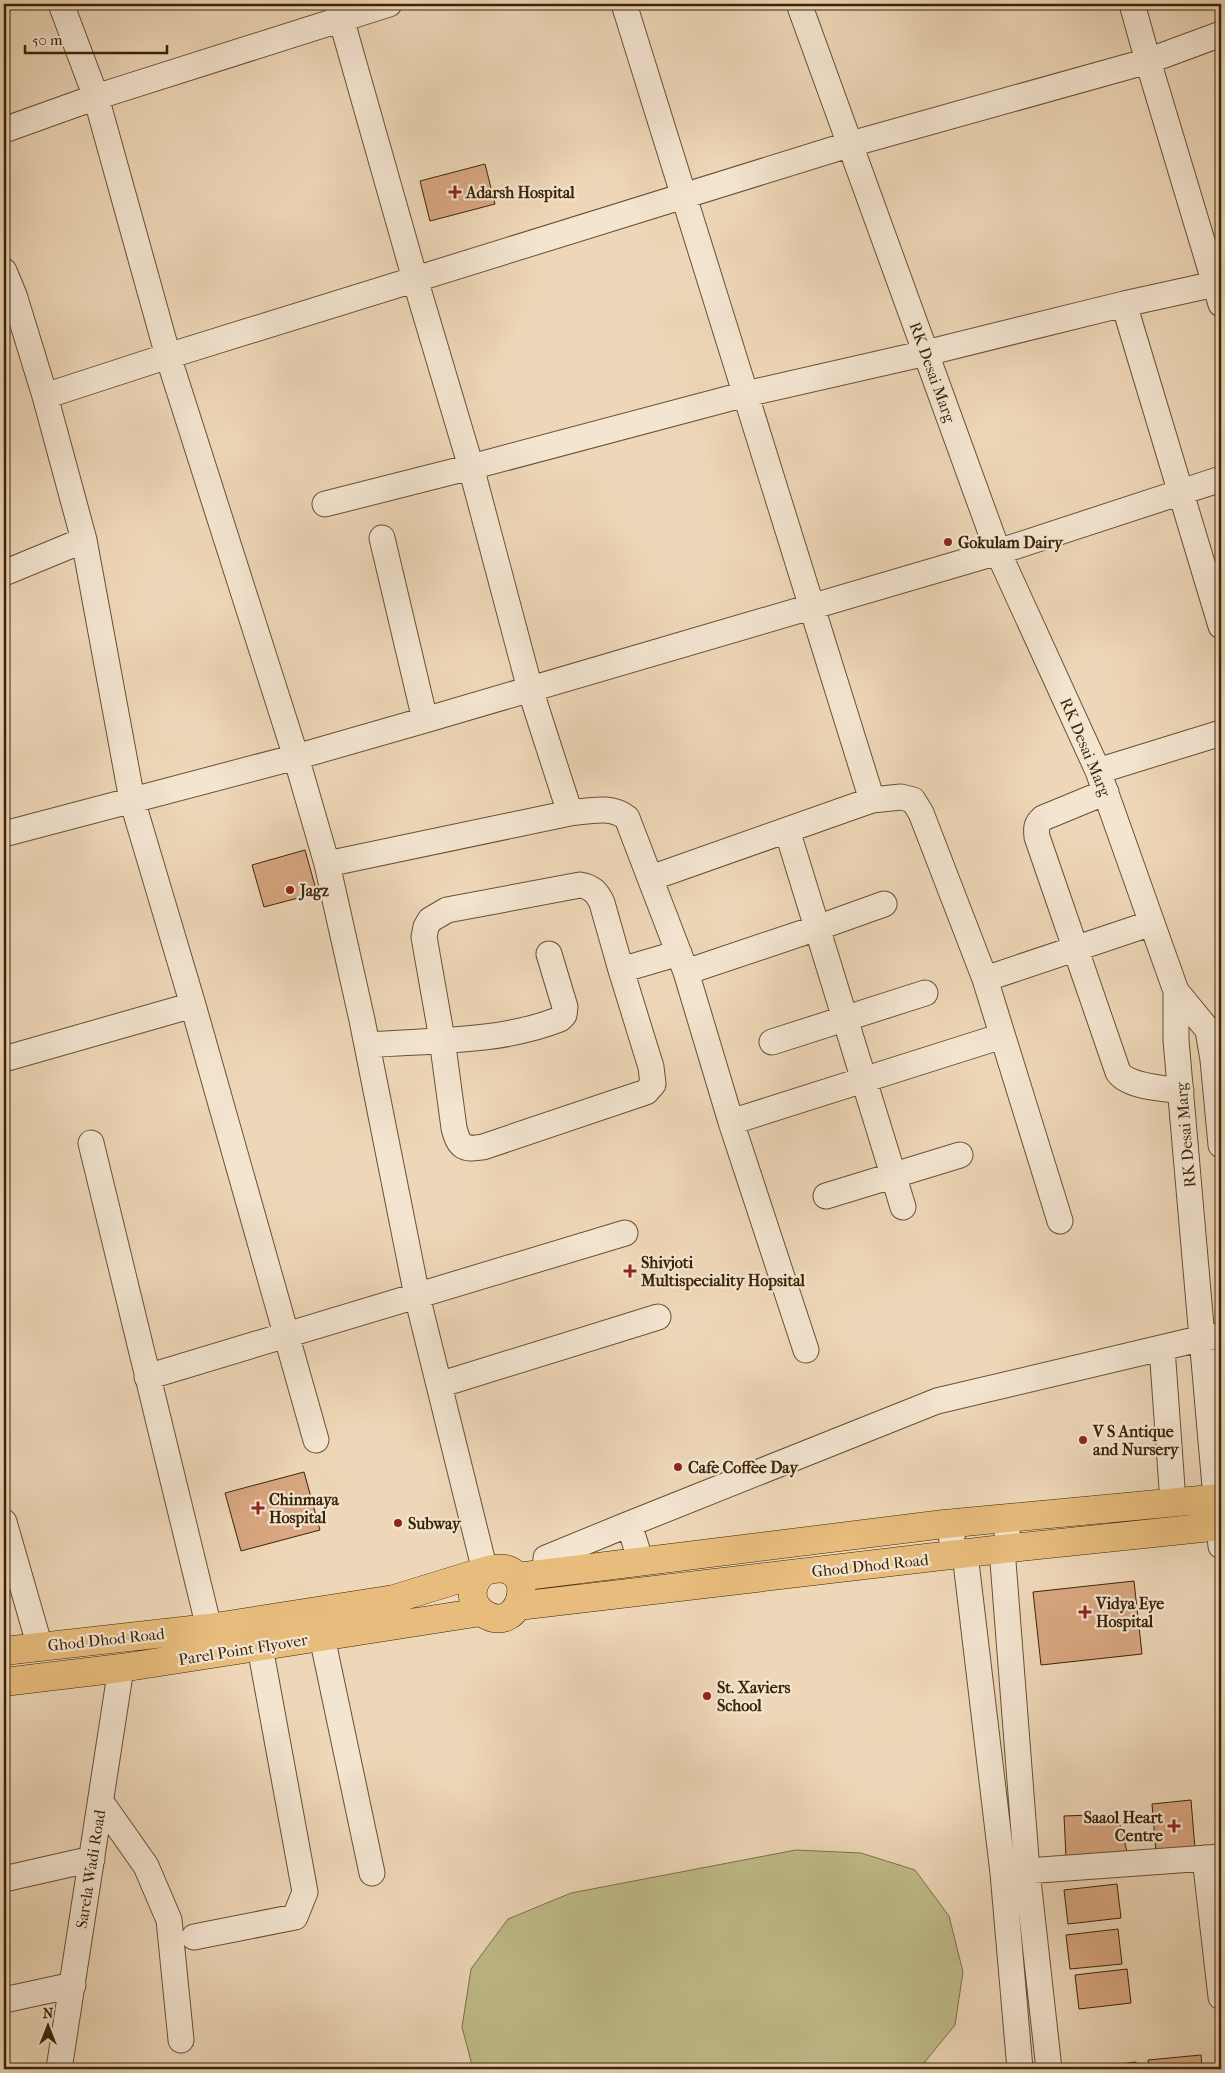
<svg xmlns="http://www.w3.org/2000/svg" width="1225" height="2073" font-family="'IM FELL French Canon',serif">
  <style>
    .green { fill: #c0bc8a; stroke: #7d7048 }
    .building { fill: #d9a781; stroke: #3a2406 }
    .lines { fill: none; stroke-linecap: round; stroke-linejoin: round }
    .minor-casing { stroke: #675132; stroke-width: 27 }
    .major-casing { stroke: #3a2406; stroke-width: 29 }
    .minor { stroke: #f4e5d1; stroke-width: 25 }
    .major { stroke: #e7bc7c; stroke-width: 28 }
    .poi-dot { fill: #8f2418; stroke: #f4e5d1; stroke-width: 2 }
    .labels { text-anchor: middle; stroke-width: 4.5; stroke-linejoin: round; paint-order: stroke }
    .poi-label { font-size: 16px; font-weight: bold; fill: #3a2406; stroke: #f4e5d1; text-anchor: start }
    .street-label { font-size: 16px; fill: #3a2406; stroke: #f4e5d1 }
  </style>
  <rect width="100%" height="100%" fill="#eed7b8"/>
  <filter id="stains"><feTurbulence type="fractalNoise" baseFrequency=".004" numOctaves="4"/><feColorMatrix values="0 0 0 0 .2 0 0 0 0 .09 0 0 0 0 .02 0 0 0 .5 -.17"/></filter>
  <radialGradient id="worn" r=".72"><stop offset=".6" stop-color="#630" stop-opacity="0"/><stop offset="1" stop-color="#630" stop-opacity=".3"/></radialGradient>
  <!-- green -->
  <path class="green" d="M796,1850L861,1853L915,1870L949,1916L963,1972L955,2025L924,2063L903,2069H473L462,2027L471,1969L508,1919L571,1893Z"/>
  <!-- building -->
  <path class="building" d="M485,164L495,204L430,221L420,181Z
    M305,850L317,893L264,907L252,865Z
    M304,1472L320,1530L241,1551L225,1493Z
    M1134,1581L1142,1654L1041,1665L1033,1592Z
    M1191,1800L1195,1849L1156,1852L1152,1804Z
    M1117,1814L1128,1855L1066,1858L1064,1816Z
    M1117,1884L1121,1918L1068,1924L1064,1890Z
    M1118,1929L1122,1964L1070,1969L1066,1935Z
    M1127,1969L1131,2003L1079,2009L1075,1975Z
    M1201,2055L1202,2069H1149L1148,2060Z
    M1136,2062L1137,2069H1084V2068Z"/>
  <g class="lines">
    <defs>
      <path id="minor" d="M61,4L96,97L168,356L296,757L327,864L362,1020L417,1296L485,1571
        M337,4L415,279L471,467L530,689L570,813
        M624,4L872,800
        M799,4L998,552L1098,771L1176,991V1040L1216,1498L1221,1546
        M1132,4L1148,61L1221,304
        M4,130L96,97L389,4
        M4,271L14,295L45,396L84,540L132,800L193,1005L316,1440
        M1124,304L1221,626
        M45,396L168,356L851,144L1148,61L1221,34
        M325,504L471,467L746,394L926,353L1124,304L1215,284
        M382,538L425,720
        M4,573L84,540
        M1098,771L1221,733
        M1106,792L1043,818C1036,824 1036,828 1037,837L1118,1072C1128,1087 1163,1088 1181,1091
        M787,830L903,1207
        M4,834L296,757L425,720L998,552L1221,479
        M327,864L570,813C590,811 611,805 627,818L686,972L731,1122L806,1350
        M651,878L872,800L901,797L913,800L921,813L985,979L1060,1221
        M580,885C592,887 597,892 602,903L621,970L651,1067L653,1084L646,1092L483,1147C463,1150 459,1147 454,1128L442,1039L424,937L426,927L430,920L447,910Z
        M621,970L679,953
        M686,972L817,928L884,904
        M985,979L1152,923
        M1176,991L1208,1030L1213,1060L1221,1145
        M772,1042L925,993
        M367,1045C431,1040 500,1043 560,1019L564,1015L565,1007L549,954
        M4,1059L193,1005
        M731,1122L1002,1036
        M91,1143L209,1628
        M826,1196L960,1155
        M1162,1348L1173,1502
        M147,1377L625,1233
        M439,1385L658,1317
        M999,1519C1009,1528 1010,1538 1002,1549L1027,1871L1049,2069
        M4,1522L40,1647
        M961,1522C948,1534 948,1547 965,1554L1003,1873L1020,2069
        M641,1562L629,1524L937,1401L1203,1338L1221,1336
        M545,1574L546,1558L629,1524
        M322,1637L372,1873
        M101,1802L146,1866L169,1920L181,2040
        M1205,1858L1221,1997
        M1012,1872L1221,1857
        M4,1879L92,1859
        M194,1937L295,1917L305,1892L260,1647
        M4,2000L73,1985
        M59,2069L121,1668"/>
      <path id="major" d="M517,1577L944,1524L1221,1498
        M518,1606L1002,1549L1221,1526
        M4,1651L209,1628L394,1599L485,1571C543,1553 523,1641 483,1613C467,1601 471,1581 485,1571
        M4,1682L121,1668L481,1612"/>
    </defs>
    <!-- minor casing -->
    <use href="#minor" class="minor-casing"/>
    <!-- major casing -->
    <use href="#major" class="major-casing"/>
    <!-- minor -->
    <use href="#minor" class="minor"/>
    <!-- major -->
    <use href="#major" class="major"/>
  </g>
  <!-- markers -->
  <g class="poi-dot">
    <path d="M452.5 184.5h5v5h5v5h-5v5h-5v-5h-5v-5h5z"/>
    <circle cx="948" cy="542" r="5"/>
    <circle cx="290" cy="890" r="5"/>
    <path d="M627.5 1263.5h5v5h5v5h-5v5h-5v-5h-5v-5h5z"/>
    <circle cx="1083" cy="1440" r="5"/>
    <circle cx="678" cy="1467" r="5"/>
    <path d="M255.5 1500.5h5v5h5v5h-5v5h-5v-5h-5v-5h5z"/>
    <circle cx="398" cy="1523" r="5"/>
    <path d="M1082.5 1604.5h5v5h5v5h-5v5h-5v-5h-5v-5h5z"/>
    <circle cx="707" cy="1696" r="5"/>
    <path d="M1171.5 1818.5h5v5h5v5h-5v5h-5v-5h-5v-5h5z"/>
  </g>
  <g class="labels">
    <!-- poi labels -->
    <g class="poi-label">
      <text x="466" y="198">Adarsh Hospital</text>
      <text x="958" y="548">Gokulam Dairy</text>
      <text x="300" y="896">Jagz</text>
      <text x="641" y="1268">Shivjoti<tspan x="641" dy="18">Multispeciality Hopsital</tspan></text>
      <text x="1093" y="1437">V S Antique<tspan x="1093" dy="18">and Nursery</tspan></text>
      <text x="688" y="1473">Cafe Coffee Day</text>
      <text x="269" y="1505">Chinmaya<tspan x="269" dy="18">Hospital</tspan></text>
      <text x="408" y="1529">Subway</text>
      <text x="1096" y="1609">Vidya Eye<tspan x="1096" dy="18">Hospital</tspan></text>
      <text x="717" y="1693">St. Xaviers<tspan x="717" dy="18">School</tspan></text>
      <text x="1163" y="1823" text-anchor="end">Saaol Heart<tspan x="1163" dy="18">Centre</tspan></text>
    </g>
    <!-- street labels -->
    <g class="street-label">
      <text transform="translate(933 372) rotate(70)" y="6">RK Desai Marg</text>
      <text transform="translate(1086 747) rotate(67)" y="6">RK Desai Marg</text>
      <text transform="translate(1185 1135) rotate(-95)" y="6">RK Desai Marg</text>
      <text transform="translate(870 1565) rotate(-6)" y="6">Ghod Dhod Road</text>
      <text transform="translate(106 1639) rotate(-6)" y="6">Ghod Dhod Road</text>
      <text transform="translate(243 1649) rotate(-9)" y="6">Parel Point Flyover</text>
      <text transform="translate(90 1869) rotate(-81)" y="6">Sarela Wadi Road</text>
    </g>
  </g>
  <!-- margin -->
  <rect width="1225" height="2073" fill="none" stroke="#eed7b8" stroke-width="20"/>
  <rect x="5" y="5" width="1215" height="2063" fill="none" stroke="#3a2406" stroke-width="2.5"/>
  <rect x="10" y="10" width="1205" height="2053" fill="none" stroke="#3a2406"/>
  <!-- north arrow -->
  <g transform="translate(48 2026)" stroke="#f4e5d1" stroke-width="4" paint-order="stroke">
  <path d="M0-4L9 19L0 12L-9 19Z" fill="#3a2406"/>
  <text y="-8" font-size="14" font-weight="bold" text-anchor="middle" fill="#3a2406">N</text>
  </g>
  <!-- scale -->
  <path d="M25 45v8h142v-8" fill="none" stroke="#3a2406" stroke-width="2.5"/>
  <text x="32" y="45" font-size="15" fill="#3a2406" stroke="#f4e5d1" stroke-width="4" paint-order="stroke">50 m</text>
  <rect width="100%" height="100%" filter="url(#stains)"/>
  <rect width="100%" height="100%" fill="url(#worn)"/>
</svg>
